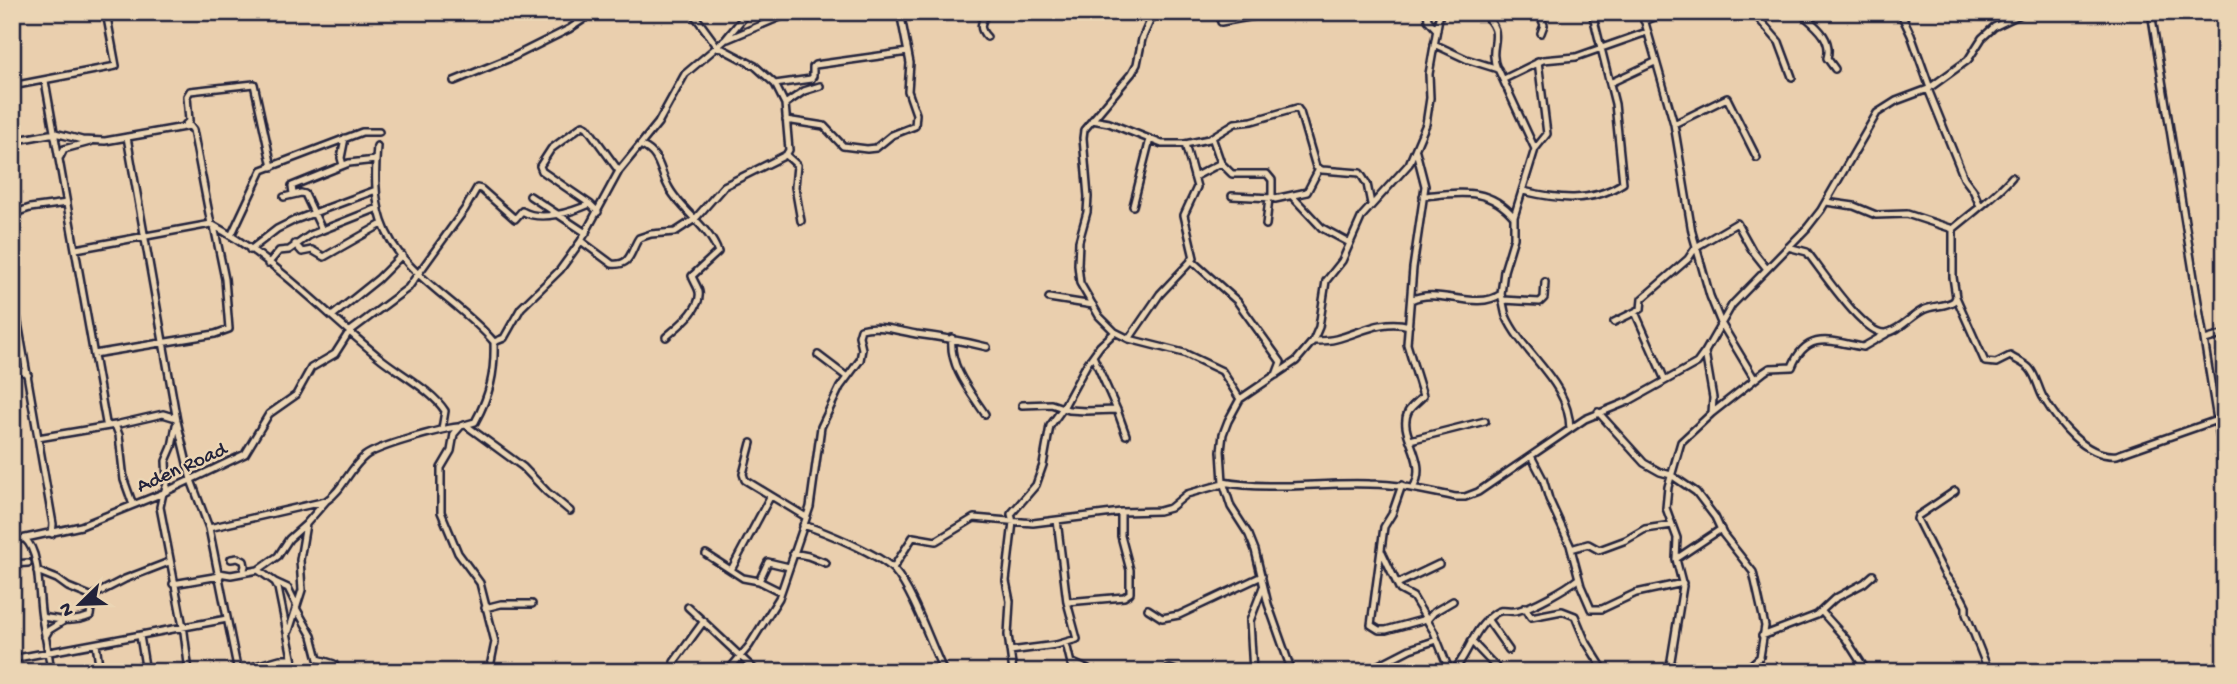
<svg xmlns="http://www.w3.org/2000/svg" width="2237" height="684" font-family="'Gochi Hand',sans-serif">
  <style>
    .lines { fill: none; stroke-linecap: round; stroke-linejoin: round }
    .minor-casing { stroke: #22223b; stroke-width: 10 }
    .minor { stroke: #ebd5b4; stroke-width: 5 }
    .labels { text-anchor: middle; stroke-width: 5; stroke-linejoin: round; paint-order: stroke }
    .street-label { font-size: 21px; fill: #22223b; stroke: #ebd5b4 }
  </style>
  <rect width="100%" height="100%" fill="#eacfae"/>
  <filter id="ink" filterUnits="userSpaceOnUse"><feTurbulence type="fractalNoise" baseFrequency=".0143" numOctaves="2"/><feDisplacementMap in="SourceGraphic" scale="14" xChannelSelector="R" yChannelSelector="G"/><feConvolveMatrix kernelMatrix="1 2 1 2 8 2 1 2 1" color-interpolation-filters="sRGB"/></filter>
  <g filter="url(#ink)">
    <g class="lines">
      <defs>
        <path id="minor" d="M1154,12L1142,39L1137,64L1132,73L1084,130L1083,138L1088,197L1087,212L1079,241L1078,265L1080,283L1099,316L1115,332L1129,339L1184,353L1222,371L1240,399
          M1427,12L1428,20L1437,30
          M1481,12C1509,35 1486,43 1497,69
          M1539,12L1544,25L1541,33
          M1642,12L1674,124L1692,232L1710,296L1721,323L1754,378
          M1753,12L1779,42L1792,77
          M1800,12C1814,25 1833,37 1827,58L1835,69
          M1900,12L1911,35L1930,88
          M2151,12L2225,469
          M12,13L15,12
          M1644,21L1667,12
          M1221,22L1277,12
          M987,37C978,28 981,23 987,12
          M728,39L792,12
          M1504,79L1543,60L1576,57L1647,32
          M45,81L106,423L109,426L115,425L163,414L176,418
          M454,81L513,57L569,29L584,19L588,12
          M1610,83L1655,62
          M775,84L811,79L813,76V67L815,65L908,52
          M12,86L116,66L106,12
          M1928,89L1964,178L1973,190L1980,206
          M785,104L804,91L820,86
          M786,120L824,126L843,146L867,149L876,148L892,135L915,126L916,114L908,91L910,63L900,12
          M1092,120L1109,123L1162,144H1185L1209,139L1235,123L1252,121L1297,108L1300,112L1316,167L1322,170L1360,173L1367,184L1371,204
          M1674,124L1727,98L1757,158
          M185,125L189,121L187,96L190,91L254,84L272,167
          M127,137L177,421L191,480L209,528L238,672
          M1212,137L1221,163
          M12,141L55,133L82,140L105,141L190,126L193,130L211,224
          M377,146C375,171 374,197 382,221C399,274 460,301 494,342C495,373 490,395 475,422L461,426L454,434L451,451L441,468V512L458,553L480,583L495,642L489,672
          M642,146C660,154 659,169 668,186C680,210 709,226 718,252L692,276C694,282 698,287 699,292C702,309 677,327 666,337
          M1535,149L1547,134L1538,61
          M786,155L797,165L795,187L801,221
          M60,157L64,149L90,142
          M343,165L341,158L345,138
          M1194,177L1221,163L1232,174H1267L1272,180V197L1275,199L1307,192L1319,169
          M1523,191C1557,199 1591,204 1623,183L1615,104L1592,12
          M293,194L292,186L349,163L376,160
          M530,196L586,233
          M1232,196L1273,198
          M1292,196L1322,228L1350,243
          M1423,196C1459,193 1488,186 1514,217
          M284,197L301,193L305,194L322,230
          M1826,202L1854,206L1876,215L1907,214L1953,229C1973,212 1995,197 2012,177
          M590,204L542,171L540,166L551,149L583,125L587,127L619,171
          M1133,206L1150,139
          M12,214L30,208L67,203
          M1266,225L1269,198
          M231,236L262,170L362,132H379
          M581,241L612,264C632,266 630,251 639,238L651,234L675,232L695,219L724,186L786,155L789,150L785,104L775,84L755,66L717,46L692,12
          M295,244L302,252L312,250L324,257L382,224
          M1788,247L1807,252C1820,268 1864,336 1886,333C1899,331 1911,316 1923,310C1933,305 1945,307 1954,301L1956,297L1953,277V229
          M76,249L211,224C274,258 324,312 379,357C398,373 432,390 445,411L442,429
          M250,250L277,229L295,220L376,190
          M1191,260L1237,301L1281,362L1276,375
          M268,264L279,251L289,250L310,235L378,208
          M12,288L53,524L52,534
          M1501,294C1503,301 1504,309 1506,316C1524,356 1569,381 1570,429
          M1956,297L1985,362L1996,363L2010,356C2016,360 2024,363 2029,368C2036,375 2038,388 2043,397C2058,422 2085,458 2117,455L2217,420
          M1049,298L1093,305
          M1411,300C1438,286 1475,312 1501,294L1504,271L1514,238V217L1535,149L1498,69L1466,59L1434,44
          M1503,300L1540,302L1544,298L1545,282
          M1635,312L1665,380
          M332,316L378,279L402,255
          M1614,322L1641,309L1642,299L1688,259L1696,247L1737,223L1752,250L1767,269
          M952,338C949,367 970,391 985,414
          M1129,339L1160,294L1194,258L1184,215L1197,187L1185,144
          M2205,340L2225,334
          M1313,341C1320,341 1329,341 1336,339C1360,333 1383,318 1409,326
          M494,342L504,338L521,308L560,270L581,241L619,171L658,123L685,74L725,40L748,12
          M94,354L215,334L229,329L225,279L214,226
          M818,355L847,377
          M1093,356L1117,410L1126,435
          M12,370H20L28,375
          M1022,405L1051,404L1069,410L1086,411L1117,410
          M1598,412L1644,463L1660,472L1671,475L1696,492L1715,517L1723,534L1753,572L1765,626L1760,657L1743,672
          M1712,413L1764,372L1770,368L1792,367C1807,329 1833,342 1863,347L1886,334
          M115,425L119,435L124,480L133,505
          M467,426L523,467L547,492L570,511
          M38,438L109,426
          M1410,440L1485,421
          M751,443L743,474L745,480L806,517
          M1531,456L1543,479L1549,499L1570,545L1581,586L1591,609H1602L1636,593L1683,583
          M1223,482C1271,491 1321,482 1370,484C1399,484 1427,491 1456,497H1465L1478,492L1585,419L1629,401L1697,363L1705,352L1732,305L1807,228L1821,210L1877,113L1896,101L1928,89L1968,60L1982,38L1994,27L2025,12
          M1402,485L1392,514L1384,527L1371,625L1379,630H1386L1426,619
          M1413,488C1430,460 1397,435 1408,412C1411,406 1418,402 1423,396L1407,344L1413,268L1425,186L1416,151
          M1955,491L1918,516L1917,519L1945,575L1962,598L1966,606V614L1989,672
          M163,493L160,507L184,632L189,672
          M164,493L167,484L166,461L172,447L176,425
          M803,525C824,531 881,555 894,570C913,591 931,645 944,672
          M209,528L326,501C343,490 349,469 365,456C378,446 440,429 458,427
          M25,539C41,552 38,598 42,618C45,636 49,654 51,672
          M12,541L81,526L163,493L245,454L269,414L296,395L311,368L335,354L349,332L408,288L465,209L477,188L481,189L515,219L522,211C541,222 572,212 590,204L598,212
          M1571,549L1588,544L1599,550L1626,540L1645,529L1672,525
          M1382,552L1400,590L1413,597L1434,632L1450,672
          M793,553L808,556L826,563
          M706,554L743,578L759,581L781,592
          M231,559L238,558L244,561L245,566L243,572
          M1676,559L1721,529
          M12,564L28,563
          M893,568L913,537L936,541L974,518L1033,523L1121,512L1159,511L1170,508L1187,494L1223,484
          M258,570L278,556L289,539L306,524
          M731,570L770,497
          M37,571L57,579L68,587L95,598
          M219,573L231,575L258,570L275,582L278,588L295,672
          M759,581L768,562L789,567
          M275,582L288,588L297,606
          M173,584L220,576
          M1397,584L1439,564
          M1067,602L1124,597L1130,593V570L1121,536V512
          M688,607L757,672
          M1525,607L1531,617L1562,611L1575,616L1585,640L1605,672
          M296,608L312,636L318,659L334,664L338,672
          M485,608L501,604H532
          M1148,609L1162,618L1179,615L1262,576
          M1821,611L1846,639L1867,672
          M42,617C60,620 73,623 90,616L91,608L96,594L125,579L169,562
          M1487,619L1509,650
          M1427,620L1434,612L1453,601
          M289,631L302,590L300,560L306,524L326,501
          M140,636L146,672
          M1762,636L1817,615L1834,599L1864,583L1873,575
          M45,637L49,630L62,622
          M1471,641L1496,667
          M1066,643L1073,672
          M96,644L100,672
          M1010,651L1056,645L1077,639L1067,602L1057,520
          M12,659L227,619
          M674,662L704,621
          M1071,662L1093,672
          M238,671L280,659H292
          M727,672L749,646L779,598L810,507L821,427L840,387L860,360L862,349L859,336L861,329C879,324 899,331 916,334C941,337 963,341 987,347
          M1013,672L1008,635L1010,601L1006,581L1013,522L1011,514L1036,485L1043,465L1050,426L1063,408L1087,364L1100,346L1115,332
          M1158,672L1170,669L1180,672
          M1253,672L1250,621L1263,587
          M1292,672L1268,604L1255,550L1249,535L1231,507L1223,482L1221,451L1223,434L1228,421L1240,399L1296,361L1313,341L1319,327L1326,281L1342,261L1362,216L1409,164L1426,124L1430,98L1429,74L1440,12
          M1365,672L1410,649L1437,640
          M1453,672C1469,653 1473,629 1494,614C1502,608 1506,612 1515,611C1530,609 1567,588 1579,578
          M1667,672L1671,660L1683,586L1676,559L1677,538L1666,508L1668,487L1681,442L1712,413L1713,398L1705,352"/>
      </defs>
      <!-- minor casing -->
      <use href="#minor" class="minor-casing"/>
      <!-- minor -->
      <use href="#minor" class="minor"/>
    </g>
  </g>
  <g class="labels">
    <!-- street labels -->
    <g class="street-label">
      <text transform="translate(181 466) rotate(-24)" y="7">Aden Road</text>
    </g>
  </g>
  <!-- margin -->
  <rect width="2237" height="684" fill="none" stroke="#ebd5b4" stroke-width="42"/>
  <rect x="21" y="21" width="2195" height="642" fill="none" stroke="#22223b" stroke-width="2.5" filter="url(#ink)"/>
  <!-- north arrow -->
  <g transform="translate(80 604) rotate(247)" stroke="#ebd5b4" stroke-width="5" paint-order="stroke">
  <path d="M0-5L12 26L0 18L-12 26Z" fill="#22223b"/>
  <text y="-10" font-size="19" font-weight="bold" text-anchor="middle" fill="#22223b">N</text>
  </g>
</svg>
